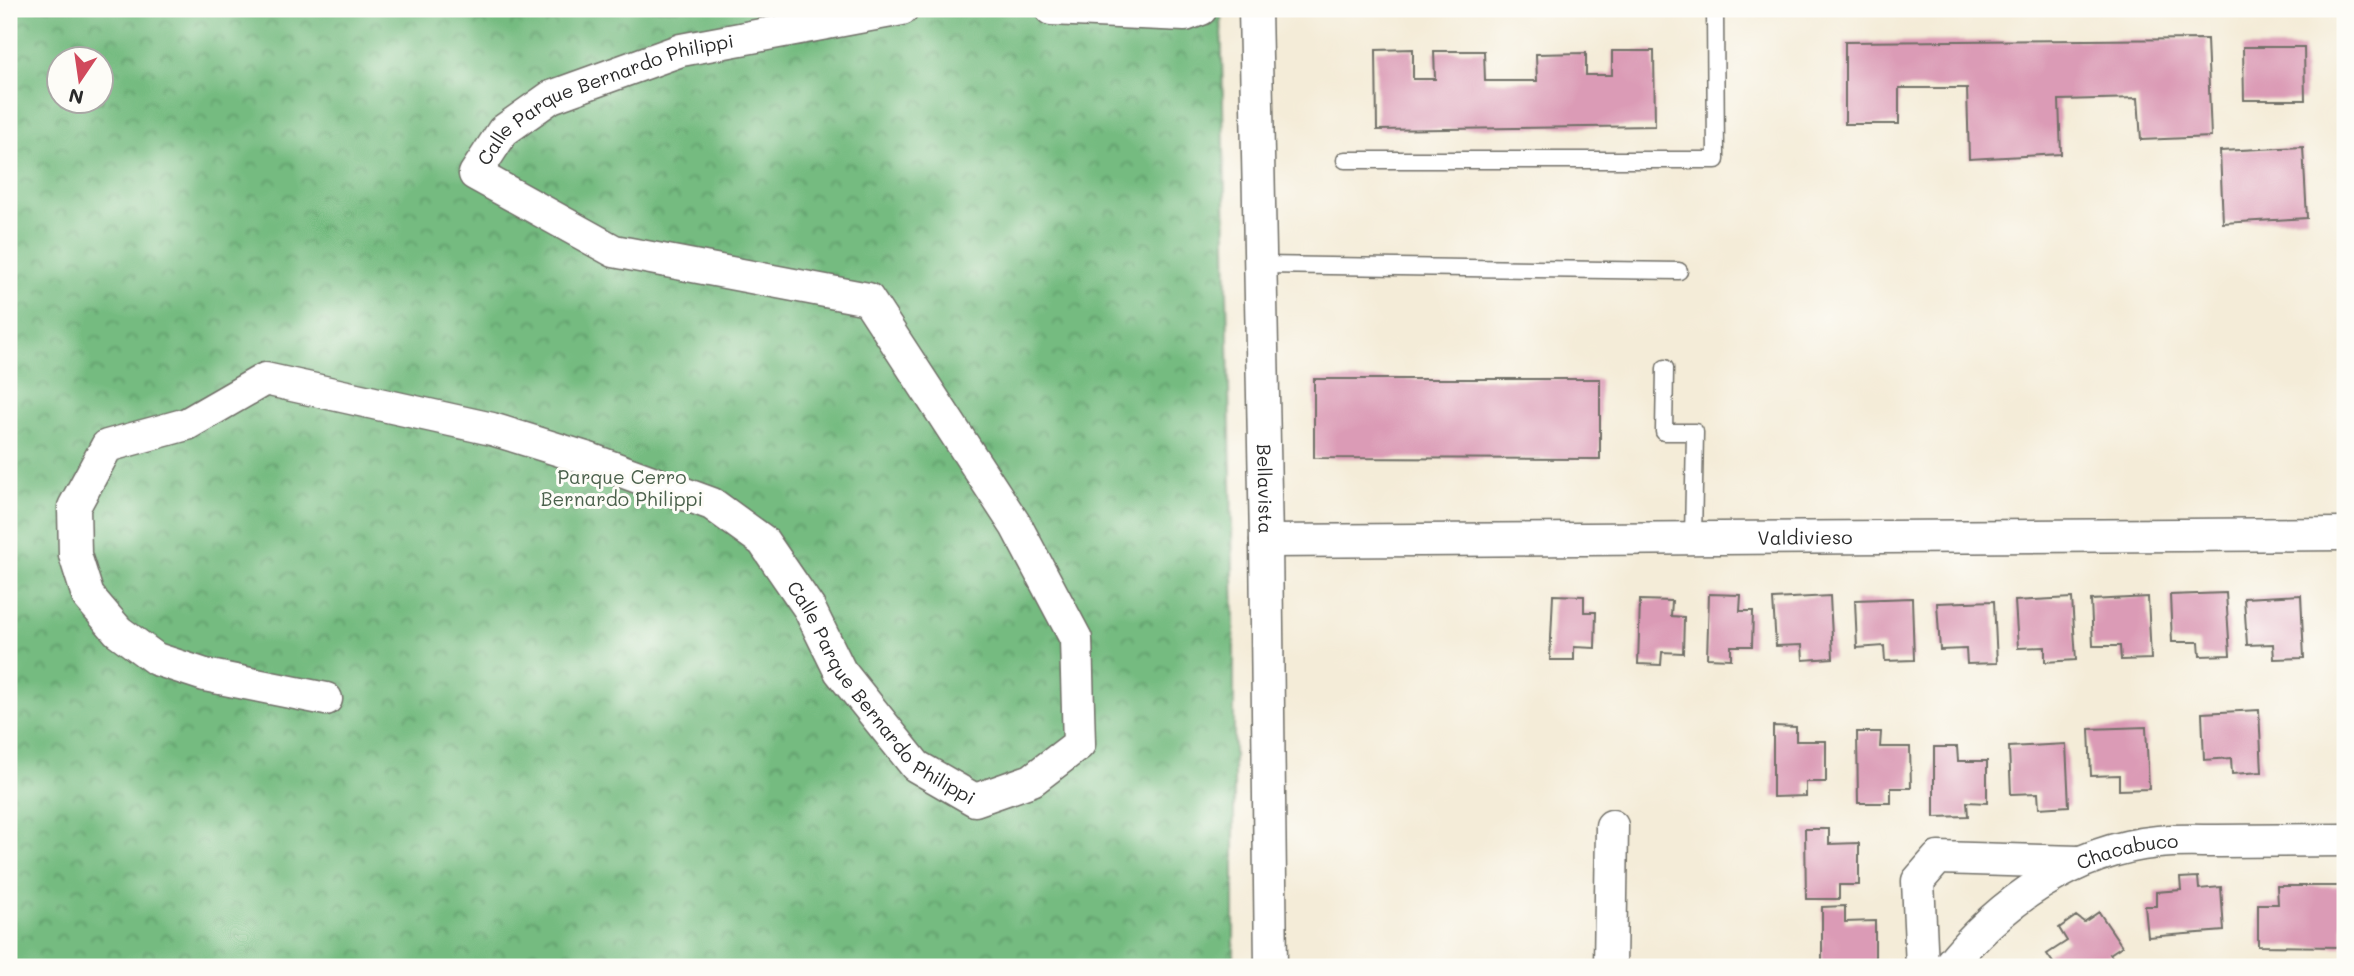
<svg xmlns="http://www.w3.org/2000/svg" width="2354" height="976" font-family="Mali,sans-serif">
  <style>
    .forest { fill: url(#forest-crowns); stroke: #507356; stroke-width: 2; fill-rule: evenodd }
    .building { fill: #db9bb6 }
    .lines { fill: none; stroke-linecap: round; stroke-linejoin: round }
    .service-casing { stroke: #716f68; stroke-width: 19 }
    .minor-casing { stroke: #716f68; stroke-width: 35 }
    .service { stroke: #fff; stroke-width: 16 }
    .minor { stroke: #fff; stroke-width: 32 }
    .labels { text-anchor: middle; stroke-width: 6; stroke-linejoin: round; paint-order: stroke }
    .street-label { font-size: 19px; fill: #2b2b2b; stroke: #fdfcf7 }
    .park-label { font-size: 19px; fill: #4a604b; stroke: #fdfcf7 }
  </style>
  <defs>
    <pattern id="forest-crowns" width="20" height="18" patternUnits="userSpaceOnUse" patternTransform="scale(1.75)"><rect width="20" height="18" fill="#74bb80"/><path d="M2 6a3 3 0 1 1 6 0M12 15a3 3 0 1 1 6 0" fill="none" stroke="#5f9869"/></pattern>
  </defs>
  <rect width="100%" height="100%" fill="#fdfcf7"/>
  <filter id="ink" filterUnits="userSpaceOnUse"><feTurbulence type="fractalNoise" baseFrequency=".0143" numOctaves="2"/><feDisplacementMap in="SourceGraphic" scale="14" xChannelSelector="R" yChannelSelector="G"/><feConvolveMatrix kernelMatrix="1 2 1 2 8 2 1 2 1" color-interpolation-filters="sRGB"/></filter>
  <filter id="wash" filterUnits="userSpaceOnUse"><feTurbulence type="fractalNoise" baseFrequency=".00686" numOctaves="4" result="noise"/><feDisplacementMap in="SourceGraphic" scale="28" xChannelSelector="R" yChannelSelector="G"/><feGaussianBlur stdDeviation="1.57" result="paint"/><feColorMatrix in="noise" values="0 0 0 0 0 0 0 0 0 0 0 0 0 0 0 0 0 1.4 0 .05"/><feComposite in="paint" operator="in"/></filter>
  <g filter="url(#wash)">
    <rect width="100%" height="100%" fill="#f4ecd8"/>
    <!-- forest -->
    <path class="forest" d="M9,9H1221L1234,624V967H9ZM60,60H102V102H60Z"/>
    <g id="blocks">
      <!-- building -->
      <path class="building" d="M2207,39L2211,137L2141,140L2138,98L2059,100L2061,154L1969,159L1967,88H1899V124H1845V42Z
        M2243,47H2304L2305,100H2244Z
        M1413,49V79H1435L1434,51H1484L1485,81H1537L1536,54L1586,53V75H1612V51H1654L1655,126L1377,130L1376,50Z
        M2303,147L2307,218L2223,223L2220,151Z
        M1314,379H1600V459L1314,458Z
        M2226,593L2230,655L2200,656L2199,642H2172L2170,595Z
        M1709,594L1741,595L1740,611H1753L1752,646H1731V659L1707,658Z
        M1553,595L1584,596V612H1596L1595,648L1574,647V660H1550Z
        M2301,595L2304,658L2274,659L2273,644L2247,645L2244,598Z
        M1830,596L1833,658L1803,660L1802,645L1776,646L1773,599Z
        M2148,597L2151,659L2121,660L2120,646H2093L2091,600Z
        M1912,598L1914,660L1885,661L1884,646L1857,648L1855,600Z
        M2072,598L2076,660L2045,662V647L2018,648L2015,601Z
        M1640,600L1672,601L1671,616L1684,617L1683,653L1662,652L1661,665L1638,664Z
        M1994,601L1997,663L1967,664L1966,649L1940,650L1937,603Z
        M2259,710L2262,772L2232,774L2231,758L2204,760L2202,713Z
        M1773,726L1796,727V741H1826V782H1806V796L1773,797Z
        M2146,727L2149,789L2119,790V775L2091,776L2089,729Z
        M1857,732H1881L1880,747H1910L1911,788H1891V803H1858Z
        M2066,744L2069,806L2039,808L2038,793L2011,794L2009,747Z
        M1934,747H1957L1958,761H1987V803L1967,802L1968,816L1934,817Z
        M1805,829H1829V844L1859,843V885H1839V899H1806Z
        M2198,877L2199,889L2221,887L2224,931L2148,937L2145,906H2156V892L2181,890L2180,878Z
        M2277,886H2343L2342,947L2258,946V904H2278Z
        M1845,906V922L1875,921V962L1855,963V967H1822V907Z
        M2099,912L2122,946L2110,954L2119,966L2056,967L2047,954L2067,941L2059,928L2076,916L2084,922Z"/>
    </g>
  </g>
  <g filter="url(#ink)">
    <use href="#blocks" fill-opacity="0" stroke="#716f68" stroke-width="2"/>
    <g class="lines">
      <defs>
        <path id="service" d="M1345,160H1716L1715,9
          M1261,265L1679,271
          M1665,368L1664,432H1695L1693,538"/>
        <g id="minor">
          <path d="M1051,9L1185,15L1201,9"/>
          <path id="s1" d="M1255,9L1266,541L1271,967"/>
          <path id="s2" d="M1266,541L2345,534"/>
          <path id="s3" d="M326,699L205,675L156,659L118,631L88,596L75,555L74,507L107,446L187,424L265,379L492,429L589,459L712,504L763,541L809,608L840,671L916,766L975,800L1032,780L1079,744L1076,639L1016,526L868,299L614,251L475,174L503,131L551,97L681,50L902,9"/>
          <path d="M1610,967L1612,826"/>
          <path d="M1922,967L1918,881L1938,858L2079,862"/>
          <path id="s4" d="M1948,967C1999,903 2074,850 2158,842C2177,840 2198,841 2217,841C2260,841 2302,840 2345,840"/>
        </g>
      </defs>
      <!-- service casing -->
      <use href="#service" class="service-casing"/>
      <!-- minor casing -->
      <use href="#minor" class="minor-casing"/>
      <!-- service -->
      <use href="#service" class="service"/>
      <!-- minor -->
      <use href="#minor" class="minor"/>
    </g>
  </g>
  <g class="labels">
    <!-- street labels -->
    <g class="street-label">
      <text dy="7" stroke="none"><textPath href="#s3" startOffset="2669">Calle Parque Bernardo Philippi</textPath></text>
      <text dy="7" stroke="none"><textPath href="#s1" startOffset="480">Bellavista</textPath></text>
      <text dy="7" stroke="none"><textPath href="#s2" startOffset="539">Valdivieso</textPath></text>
      <text dy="7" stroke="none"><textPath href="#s3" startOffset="1325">Calle Parque Bernardo Philippi</textPath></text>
      <text dy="7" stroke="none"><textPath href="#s4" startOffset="219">Chacabuco</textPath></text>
    </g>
    <!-- park labels -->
    <g class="park-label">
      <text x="622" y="484">Parque Cerro<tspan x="622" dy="22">Bernardo Philippi</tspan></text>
    </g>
  </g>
  <!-- margin -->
  <rect width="2354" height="976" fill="none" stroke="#fdfcf7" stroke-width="35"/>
  <!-- north arrow -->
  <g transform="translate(80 80) rotate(193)"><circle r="33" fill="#fdfcf7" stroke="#a9a8a5" stroke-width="2"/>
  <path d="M0-5L12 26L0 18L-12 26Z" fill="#d1495b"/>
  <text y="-10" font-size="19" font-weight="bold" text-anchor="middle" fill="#2b2b2b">N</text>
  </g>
</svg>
